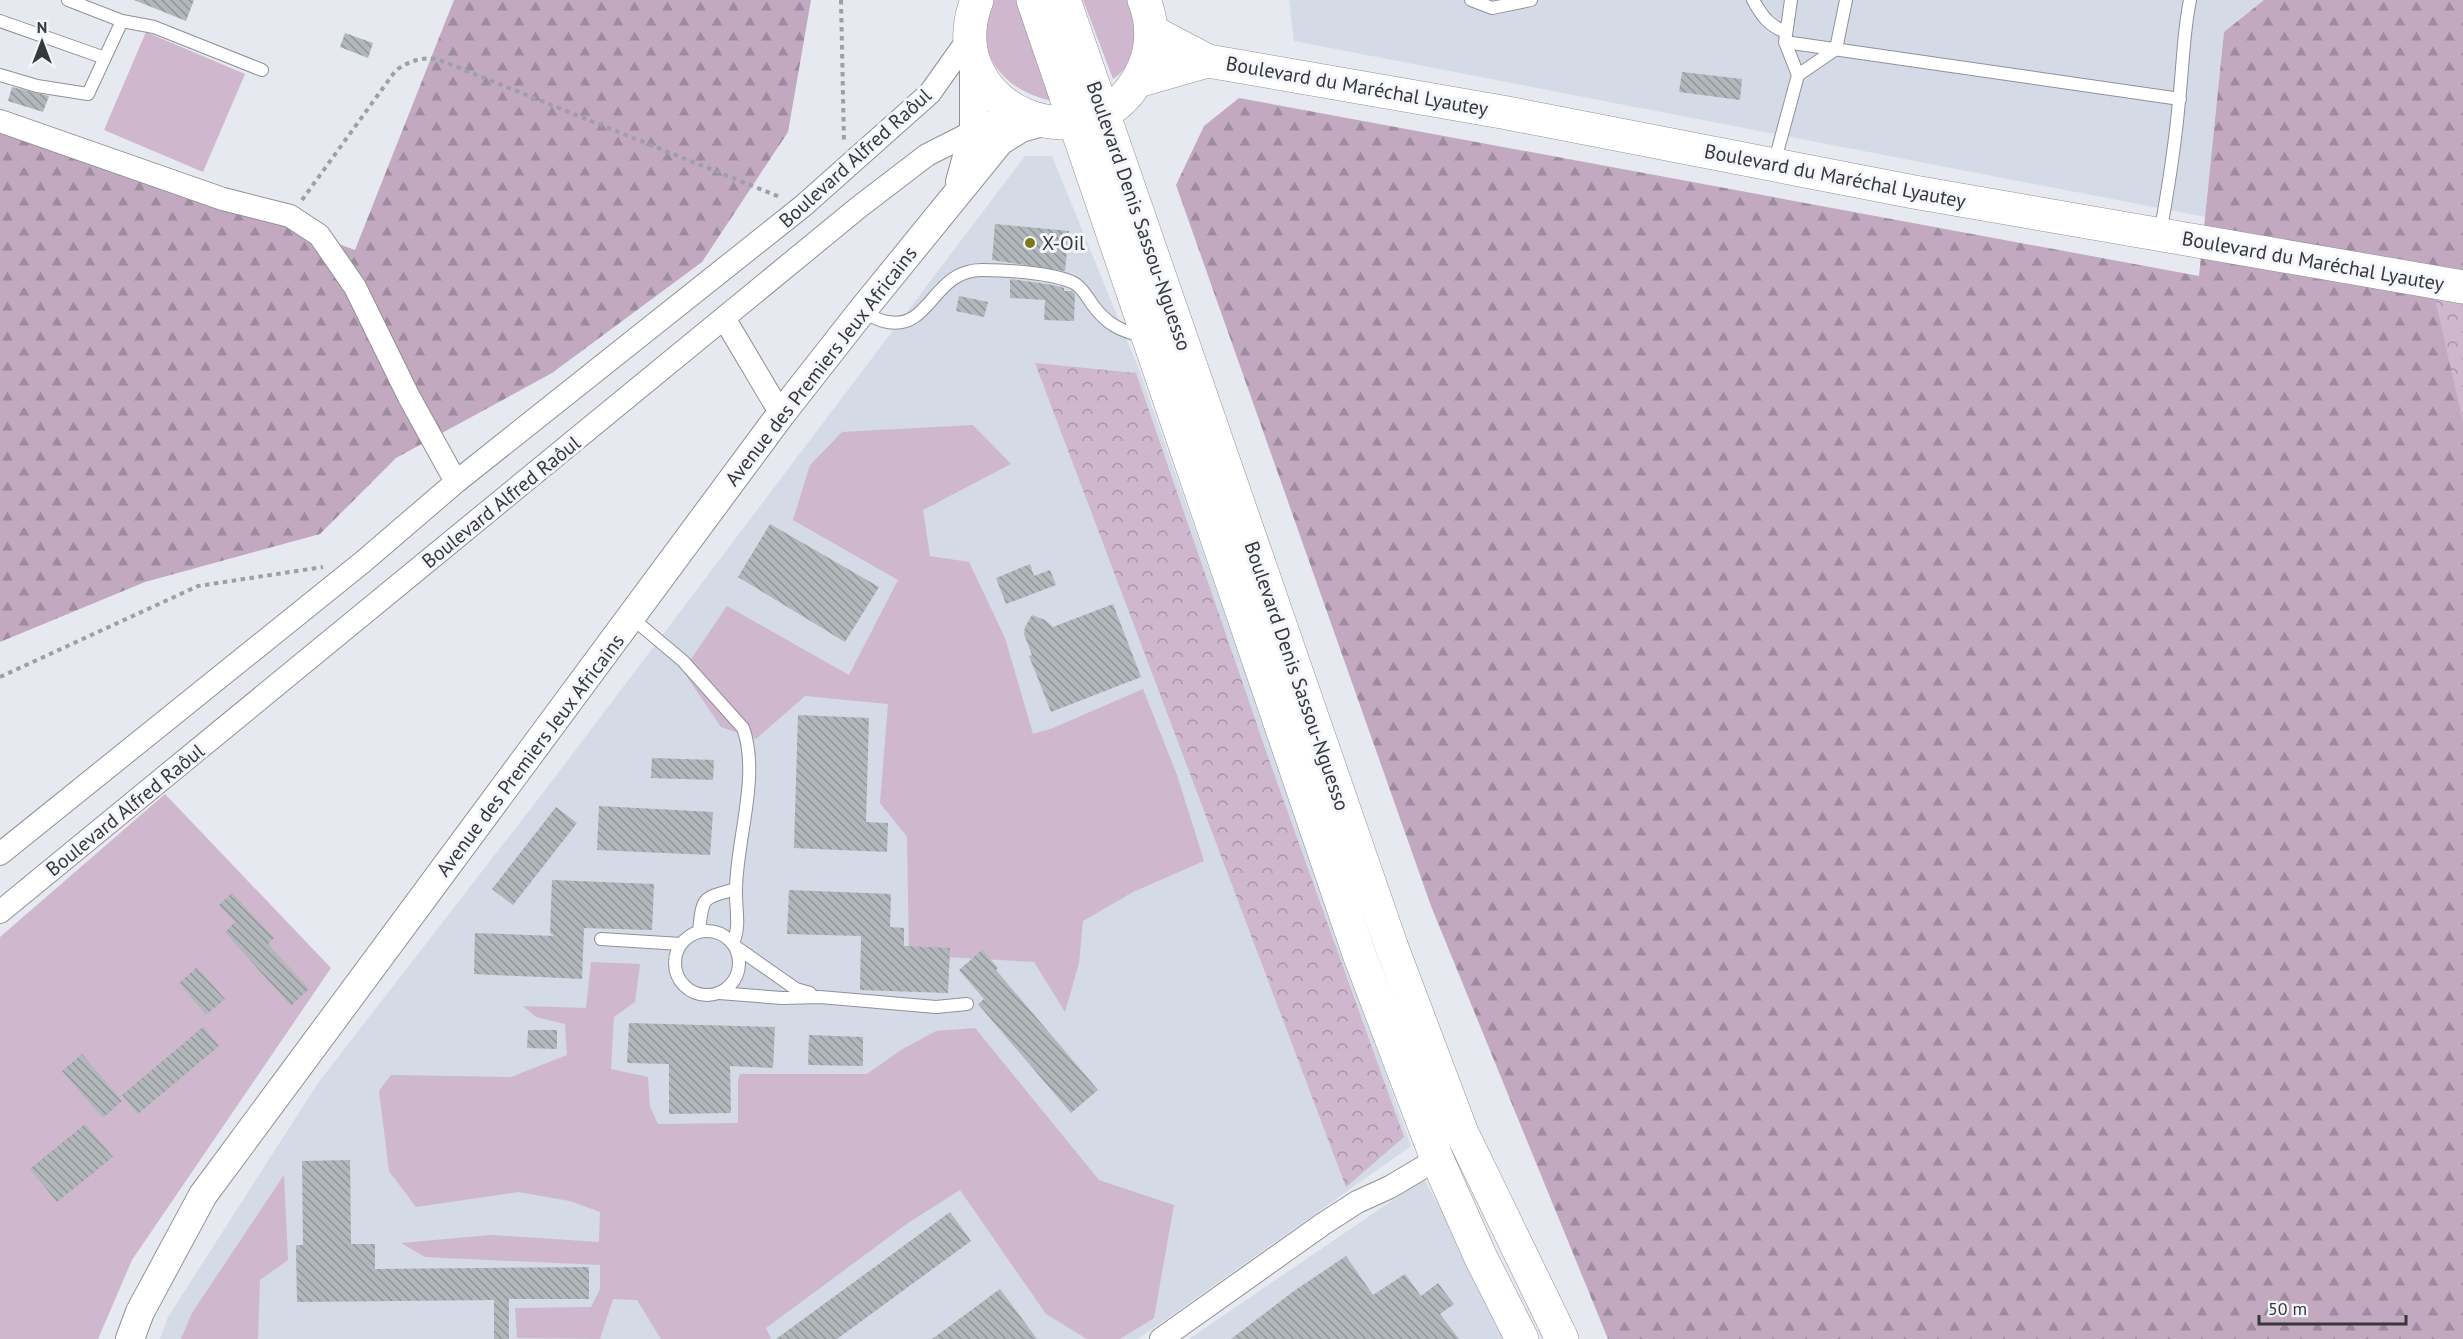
<svg xmlns="http://www.w3.org/2000/svg" width="2463" height="1339" font-family="'PT Sans',sans-serif">
  <style>
    .built { fill: #d4dae6 }
    .green { fill: #cfb7cd }
    .forest { fill: url(#forest-firs) }
    .park { fill: url(#park-crowns) }
    .building { fill: url(#building-back-hatch) }
    .lines { fill: none; stroke-linecap: round; stroke-linejoin: round }
    .service-casing { stroke: #8f9197; stroke-width: 14 }
    .minor-casing { stroke: #8f9197; stroke-width: 24 }
    .tertiary-casing { stroke: #8f9197; stroke-width: 30 }
    .secondary-casing { stroke: #8f9197; stroke-width: 34 }
    .primary-casing { stroke: #8f9197; stroke-width: 34 }
    .path { stroke: #9da0a4; stroke-width: 4; stroke-dasharray: 4.5 4.5; stroke-linecap: butt }
    .service { stroke: #fff; stroke-width: 12 }
    .minor { stroke: #fff; stroke-width: 22 }
    .tertiary { stroke: #fff; stroke-width: 28 }
    .secondary { stroke: #fff; stroke-width: 33 }
    .primary { stroke: #fff; stroke-width: 33 }
    .poi-dot { fill: #7b771d; stroke: #f4f6fc; stroke-width: 2 }
    .labels { text-anchor: middle; stroke-width: 6; stroke-linejoin: round; paint-order: stroke }
    .street-label { font-size: 20px; fill: #36383a; stroke: #f4f6fc }
    .poi-label { font-size: 20px; fill: #36383a; stroke: #f4f6fc; text-anchor: start }
  </style>
  <defs>
    <pattern id="forest-firs" width="22" height="20" patternUnits="userSpaceOnUse" patternTransform="scale(1.5)"><rect width="22" height="20" fill="#c2a9c0"/><path d="M5 1l3.5 6h-7zM16 11l3.5 6h-7z" fill="#9e8b9d"/></pattern>
    <pattern id="park-crowns" width="20" height="18" patternUnits="userSpaceOnUse" patternTransform="scale(1.5)"><rect width="20" height="18" fill="#cfb7cd"/><path d="M2 6a3 3 0 1 1 6 0M12 15a3 3 0 1 1 6 0" fill="none" stroke="#a996a7"/></pattern>
    <pattern id="building-back-hatch" width="6" height="6" patternUnits="userSpaceOnUse" patternTransform="scale(1.5)"><rect width="6" height="6" fill="#b1b7ba"/><path d="M-1 5l2 2M0 0l6 6M5-1l2 2" fill="none" stroke="#919698"/></pattern>
  </defs>
  <rect width="100%" height="100%" fill="#e6e9ef"/>
  <!-- built -->
  <path class="built" d="M1289,0H2264L2224,32L2205,217L1294,41Z
    M1025,156H1052L1138,367L1411,1146L1138,1339H160L168,1317L318,1083L549,785Z
    M1424,1179L1513,1339H1189Z"/>
  <!-- green -->
  <path class="green" d="M990,0H1018L1053,101C1019,95 986,71 985,33C985,22 989,11 990,0Z
    M1083,0H1132C1140,25 1138,64 1113,79Z
    M146,32L245,74L203,172L104,130Z
    M973,425L1011,464L923,510L930,556L969,562L1005,638L1033,734L1053,728L1143,689L1177,775L1204,861L1133,892L1083,921L1079,963L1065,1012L1034,962L909,955L907,837L880,803L888,704L805,696L756,739L721,727L683,671L727,606L849,675L898,580L793,520L810,465L842,432Z
    M165,794L331,968L132,1260L98,1339H0V937Z
    M591,962L640,964L635,1002L614,1017L611,1069L648,1077L650,1107L658,1124L738,1123V1080L740,1074H867L901,1050L936,1031L975,1028L1099,1180L1174,1205L1154,1318L1120,1339H1087L1046,1314L960,1190L908,1223L766,1328L771,1339H661L637,1300L613,1299L600,1339L517,1338L515,1308L591,1307L600,1289V1265L425,1257L401,1243L491,1235L599,1242L600,1212L570,1201L518,1192L416,1207L389,1171L379,1091L391,1075L511,1077L567,1055L565,1024L536,1017L523,1006L586,1008Z
    M284,1175L288,1260L260,1280L258,1339H181L192,1313Z"/>
  <!-- forest -->
  <path class="forest" d="M454,0H811L788,132L702,262L552,373L396,458L320,534L145,582L0,642V121L355,250Z
    M2264,0H2463V1339H1608L1431,906L1176,185L1204,126L1239,98L2199,276L2224,32Z"/>
  <!-- park -->
  <path class="park" d="M2434,295L2463,300V422Z
    M1035,363L1136,373L1267,754L1404,1137L1346,1187Z"/>
  <!-- building -->
  <path class="building" d="M134,0H194L186,21Z
    M345,33L373,43L368,58L340,47Z
    M1682,72L1742,79L1740,100L1679,92Z
    M12,87L49,96L43,112L8,101Z
    M995,224L1069,231L1065,271L992,260Z
    M1010,279L1053,285L1064,288V291H1072L1075,294L1074,321L1044,320L1045,300L1010,298Z
    M959,296L988,302L984,317L956,311Z
    M770,524L879,587L845,642L738,577Z
    M1030,564L1034,576L1050,570L1056,585L1006,604L996,578Z
    M1113,604L1141,677L1051,712L1029,656L1032,655L1024,634L1025,627L1032,615L1045,620L1053,627Z
    M798,715L869,718L866,822L888,823L887,852L794,848Z
    M652,758L714,760L713,780L651,778Z
    M599,806L713,812L710,855L597,850Z
    M556,807L577,823L513,905L492,889Z
    M552,880L654,884L652,930L584,928L582,979L474,974L475,933L554,936L550,933Z
    M789,890L891,894L890,927L904,928V946L950,948L948,993L860,990L861,936L787,934Z
    M232,893L274,938L268,944L309,989L291,1006L225,932L235,922L219,905Z
    M982,950L998,968L996,970L1098,1090L1071,1113L978,1004L984,999L959,970Z
    M197,967L225,999L206,1015L179,983Z
    M629,1023L775,1027L773,1068L730,1066L731,1113L669,1114V1064L627,1063Z
    M203,1027L219,1046L138,1114L122,1095Z
    M528,1030H557V1049L527,1048Z
    M809,1035L863,1037V1066L808,1065Z
    M82,1054L122,1101L103,1118L62,1071Z
    M85,1124L113,1157L57,1202L30,1169Z
    M350,1160L351,1244H375V1269L589,1267V1299H509V1339H494V1300L297,1302L296,1245H303L302,1161Z
    M950,1212L971,1241L837,1339H776Z
    M1346,1256L1373,1295L1405,1274L1421,1296L1438,1283L1454,1304L1440,1314L1459,1339H1231L1294,1291Z
    M1000,1289L1037,1339H932Z"/>
  <g class="lines">
    <defs>
      <path id="service" d="M68,0L122,21
        M1471,0L1492,8L1531,0
        M1753,0C1762,16 1769,26 1786,32
        M0,21L105,58
        M1785,42L2180,99
        M0,75L37,86L88,94L122,21L154,27L262,70
        M1798,75L1836,49L1846,0
        M1774,164L1798,75L1785,42L1791,0
        M2160,234C2168,190 2175,146 2179,101C2183,67 2183,34 2190,0
        M862,312C870,315 879,321 888,322C931,330 933,269 983,270C1007,270 1054,273 1074,283C1082,287 1087,297 1092,304C1107,325 1121,331 1145,337
        M632,618L683,661L743,728C760,775 737,838 736,888C735,907 741,926 733,943
        M675 963a32 32 0 1 1 64 0a32 32 0 1 1-64 0Z
        M699,931C703,895 702,899 736,889
        M601,939L681,944
        M736,947L796,989L810,993
        M719,993L782,998L820,997L936,1007L967,1004"/>
      <path id="minor" d="M0,121L223,199L290,216L319,235L355,287L409,397L456,482
        M724,318L781,414
        M0,854L364,561L456,482L803,206L930,93L969,38
        M0,912L859,207L927,155L1014,111
        M1161,1339L1323,1224L1357,1202L1390,1187L1437,1159"/>
      <path id="tertiary" d="M960,182L974,131V61
        M130,1339L140,1312L203,1195L781,414L861,312L1000,141L1021,128L1042,122"/>
      <path id="secondary" d="M1151,31L1208,61L1502,112L1914,192L2463,287
        M1138,81L1208,61"/>
      <path id="primary" d="M977,0C934,110 1097,176 1144,67C1153,46 1153,21 1144,0
        M1033,0L1359,954L1437,1159L1481,1258L1522,1339
        M1064,0L1391,945L1462,1133L1562,1339"/>
    </defs>
    <!-- service casing -->
    <use href="#service" class="service-casing"/>
    <!-- minor casing -->
    <use href="#minor" class="minor-casing"/>
    <!-- tertiary casing -->
    <use href="#tertiary" class="tertiary-casing"/>
    <!-- secondary casing -->
    <use href="#secondary" class="secondary-casing"/>
    <!-- primary casing -->
    <use href="#primary" class="primary-casing"/>
    <!-- path -->
    <path class="path" d="M841,0L844,143
      M302,200L396,70C410,61 420,57 437,59L780,197
      M0,677L198,586L323,567"/>
    <!-- service -->
    <use href="#service" class="service"/>
    <!-- minor -->
    <use href="#minor" class="minor"/>
    <!-- tertiary -->
    <use href="#tertiary" class="tertiary"/>
    <!-- secondary -->
    <use href="#secondary" class="secondary"/>
    <!-- primary -->
    <use href="#primary" class="primary"/>
  </g>
  <!-- markers -->
  <circle class="poi-dot" cx="1030" cy="243" r="6"/>
  <g class="labels">
    <!-- street labels -->
    <g class="street-label">
      <text transform="translate(1357 86) rotate(10)" y="7">Boulevard du Maréchal Lyautey</text>
      <text transform="translate(855 158) rotate(-42)" y="7">Boulevard Alfred Raôul</text>
      <text transform="translate(1835 176) rotate(11)" y="7">Boulevard du Maréchal Lyautey</text>
      <text transform="translate(1139 216) rotate(71)" y="7">Boulevard Denis Sassou-Nguesso</text>
      <text transform="translate(2313 261) rotate(10)" y="7">Boulevard du Maréchal Lyautey</text>
      <text transform="translate(821 366) rotate(-52)" y="7">Avenue des Premiers Jeux Africains</text>
      <text transform="translate(501 502) rotate(-39)" y="7">Boulevard Alfred Raôul</text>
      <text transform="translate(1297 676) rotate(71)" y="7">Boulevard Denis Sassou-Nguesso</text>
      <text transform="translate(530 755) rotate(-53)" y="7">Avenue des Premiers Jeux Africains</text>
      <text transform="translate(125 810) rotate(-39)" y="7">Boulevard Alfred Raôul</text>
    </g>
    <!-- poi labels -->
    <g class="poi-label">
      <text x="1042" y="250">X-Oil</text>
    </g>
  </g>
  <!-- north arrow -->
  <g transform="translate(42 42)" stroke="#f4f6fc" stroke-width="4.5" paint-order="stroke">
  <path d="M0-4.5L10 22L0 15L-10 22Z" fill="#36383a"/>
  <text y="-9" font-size="16" font-weight="bold" text-anchor="middle" fill="#36383a">N</text>
  </g>
  <!-- scale -->
  <path d="M2259 1315v9h147v-9" fill="none" stroke="#36383a" stroke-width="3"/>
  <text x="2268" y="1315" font-size="18" fill="#36383a" stroke="#f4f6fc" stroke-width="4.5" paint-order="stroke">50 m</text>
</svg>
